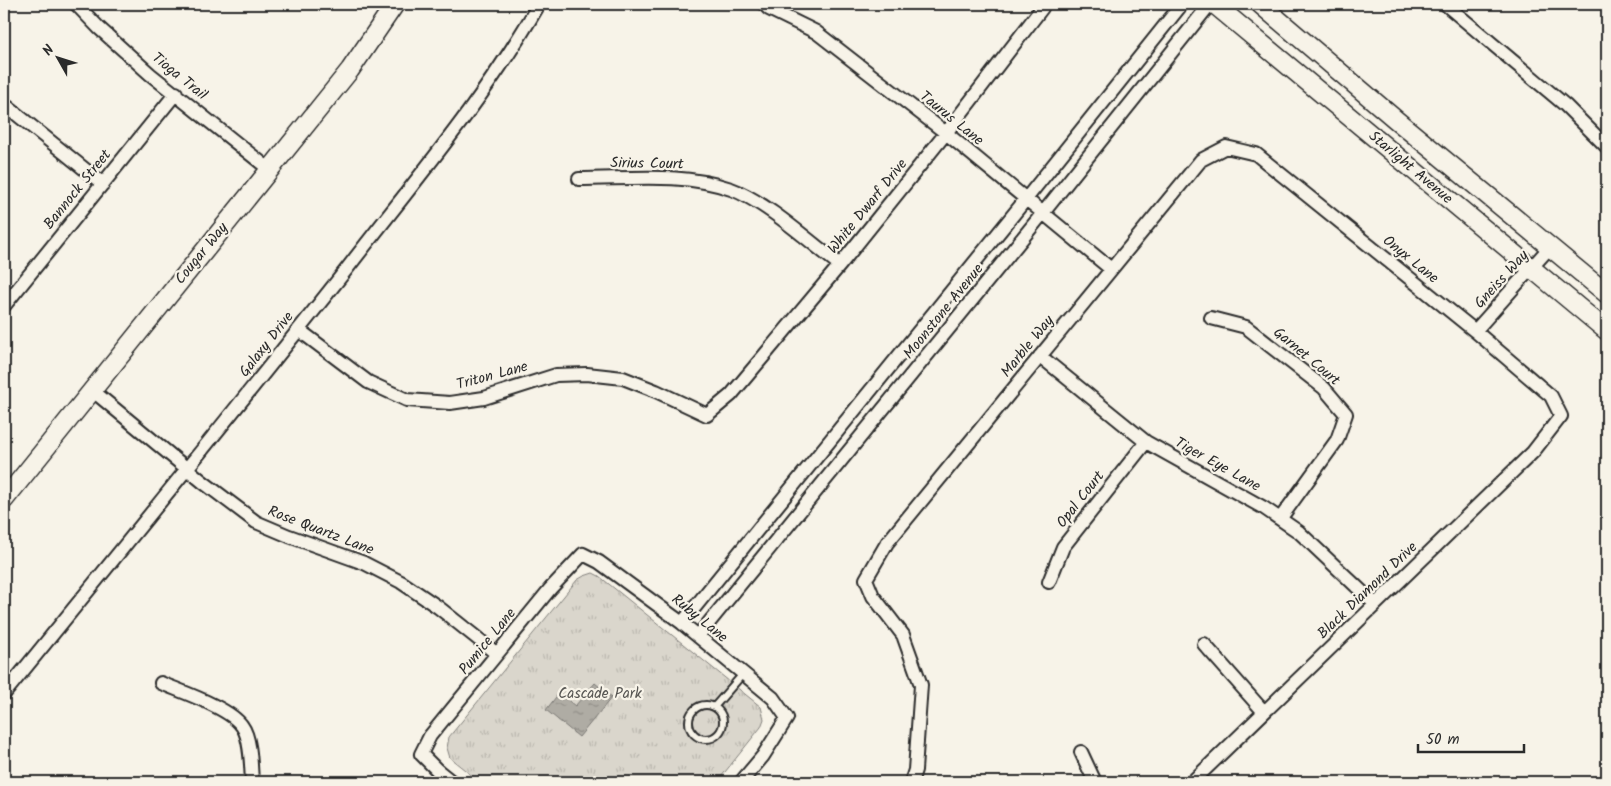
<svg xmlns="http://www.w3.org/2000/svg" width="1611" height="786" font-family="Kalam,sans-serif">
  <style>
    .park { fill: url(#park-tufts); stroke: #82807c }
    .water { fill: url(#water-ripples); stroke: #7a7874 }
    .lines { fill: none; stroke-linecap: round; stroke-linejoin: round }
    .lane-casing { stroke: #2b2b2b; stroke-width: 10 }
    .street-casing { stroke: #2b2b2b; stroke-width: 16 }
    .secondary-casing { stroke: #2b2b2b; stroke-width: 21 }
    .lane { stroke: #f7f3e8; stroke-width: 6 }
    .street { stroke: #f7f3e8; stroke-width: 12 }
    .secondary { stroke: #f7f3e8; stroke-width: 18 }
    .labels { text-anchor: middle; stroke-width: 4.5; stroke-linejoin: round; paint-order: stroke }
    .street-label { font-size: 15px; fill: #2b2b2b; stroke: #f7f3e8 }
    .park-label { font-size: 15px; fill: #575653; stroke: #f7f3e8 }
  </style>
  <defs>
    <pattern id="park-tufts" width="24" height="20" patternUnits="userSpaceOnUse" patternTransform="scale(1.25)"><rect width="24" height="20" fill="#dad6cc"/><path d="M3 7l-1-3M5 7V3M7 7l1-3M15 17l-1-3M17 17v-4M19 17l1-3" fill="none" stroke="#bbb8af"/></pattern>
    <pattern id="water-ripples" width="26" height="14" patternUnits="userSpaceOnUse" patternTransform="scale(1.25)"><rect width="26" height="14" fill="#afaca4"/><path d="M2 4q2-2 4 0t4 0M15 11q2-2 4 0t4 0" fill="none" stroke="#8f8c86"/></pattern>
  </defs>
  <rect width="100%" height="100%" fill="#f7f3e8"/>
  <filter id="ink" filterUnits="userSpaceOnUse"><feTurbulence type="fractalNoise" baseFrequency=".02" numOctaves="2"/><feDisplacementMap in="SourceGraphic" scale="10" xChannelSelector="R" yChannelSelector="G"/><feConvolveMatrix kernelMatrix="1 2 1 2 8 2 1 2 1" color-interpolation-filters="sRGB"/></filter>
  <g filter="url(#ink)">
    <!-- park -->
    <path class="park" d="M593,573L599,576L761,707L764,719L761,727L717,782H480L450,758L447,748L449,737L577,580L584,576Z"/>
    <!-- water -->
    <path class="water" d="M595,683L612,697L579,737L546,710L559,693L575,706Z"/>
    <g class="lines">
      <defs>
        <path id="lane" d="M689 722a17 17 0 1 1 34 0a17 17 0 1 1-34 0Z
          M714,707L743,674"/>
        <path id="street" d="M76,4L99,28L150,74L269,169
          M764,4L769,9L816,32L946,133L1111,269
          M1445,4L1565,105L1607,147
          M4,104L103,184
          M579,179C629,179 682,172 731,189C765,201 810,242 840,265
          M4,306L176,93
          M1211,318L1246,327L1324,388L1346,414L1337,440L1280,519
          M299,330L368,382L407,400L450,403L484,398L556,375L587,374L623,378L656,391L707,415L731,395L840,265L946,133L1042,8L1039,4
          M1475,331L1550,247
          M1040,356L1146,442L1264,508L1299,532L1375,604
          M92,390L203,482L256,522L289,536L364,563L401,582L438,607L497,654
          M1049,582L1063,547L1146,442
          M682,623L1026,199L1182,4
          M698,636L1043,213L1210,4
          M1204,644L1264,712
          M161,683C182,692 230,708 242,726C251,738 251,767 252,782
          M4,694C119,553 233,413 346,270C413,183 485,99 539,4
          M1081,752L1095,782
          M452,782L437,770L421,754L430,736L550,589L583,554L599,562L682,623L773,698L787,718L763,756L741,782
          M911,782L915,770L921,685L903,635L873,596L866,579L887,543L1201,160L1226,147L1256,154L1475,331L1551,396L1561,416L1533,452L1192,782"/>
        <path id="secondary" d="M1214,4L1607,331
          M1260,4L1395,119L1607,294
          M4,500L350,70L395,4"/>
      </defs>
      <!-- lane casing -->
      <use href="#lane" class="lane-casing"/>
      <!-- street casing -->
      <use href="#street" class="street-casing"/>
      <!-- secondary casing -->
      <use href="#secondary" class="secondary-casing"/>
      <!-- lane -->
      <use href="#lane" class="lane"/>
      <!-- street -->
      <use href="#street" class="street"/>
      <!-- secondary -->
      <use href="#secondary" class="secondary"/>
    </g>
  </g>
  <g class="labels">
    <!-- street labels -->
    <g class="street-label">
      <text transform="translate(180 76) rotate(39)" y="5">Tioga Trail</text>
      <text transform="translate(952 118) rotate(39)" y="5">Taurus Lane</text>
      <text transform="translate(647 163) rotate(1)" y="5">Sirius Court</text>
      <text transform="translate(1411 167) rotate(40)" y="5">Starlight Avenue</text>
      <text transform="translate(77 189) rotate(-51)" y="5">Bannock Street</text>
      <text transform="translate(867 206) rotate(-51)" y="5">White Dwarf Drive</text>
      <text transform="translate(201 253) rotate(-51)" y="5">Cougar Way</text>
      <text transform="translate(1411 259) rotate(39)" y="5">Onyx Lane</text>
      <text transform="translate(1501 279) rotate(-48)" y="5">Gneiss Way</text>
      <text transform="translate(943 311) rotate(-51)" y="5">Moonstone Avenue</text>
      <text transform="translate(266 344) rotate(-52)" y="5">Galaxy Drive</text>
      <text transform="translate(1027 346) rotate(-51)" y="5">Marble Way</text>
      <text transform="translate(1307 356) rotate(40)" y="5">Garnet Court</text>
      <text transform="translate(492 375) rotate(-15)" y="5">Triton Lane</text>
      <text transform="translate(1218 464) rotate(29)" y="5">Tiger Eye Lane</text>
      <text transform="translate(1080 499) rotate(-52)" y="5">Opal Court</text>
      <text transform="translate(321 530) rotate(21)" y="5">Rose Quartz Lane</text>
      <text transform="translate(1367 590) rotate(-44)" y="5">Black Diamond Drive</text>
      <text transform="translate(700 618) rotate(39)" y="5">Ruby Lane</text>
      <text transform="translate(487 641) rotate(-51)" y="5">Pumice Lane</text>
    </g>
    <!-- park labels -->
    <g class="park-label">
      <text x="600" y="698">Cascade Park</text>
    </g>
  </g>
  <!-- margin -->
  <rect width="1611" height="786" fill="none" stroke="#f7f3e8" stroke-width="20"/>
  <rect x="10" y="10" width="1591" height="766" fill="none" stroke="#2b2b2b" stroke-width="2" filter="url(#ink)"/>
  <!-- north arrow -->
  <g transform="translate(58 58) rotate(309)" stroke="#f7f3e8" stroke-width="4" paint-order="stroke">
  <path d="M0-4L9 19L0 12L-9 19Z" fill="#2b2b2b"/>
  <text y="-8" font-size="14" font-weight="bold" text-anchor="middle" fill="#2b2b2b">N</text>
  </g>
  <!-- scale -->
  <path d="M1418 744v8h106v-8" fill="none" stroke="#2b2b2b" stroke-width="2.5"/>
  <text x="1426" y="744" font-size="15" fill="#2b2b2b" stroke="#f7f3e8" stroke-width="4" paint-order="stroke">50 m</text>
</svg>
